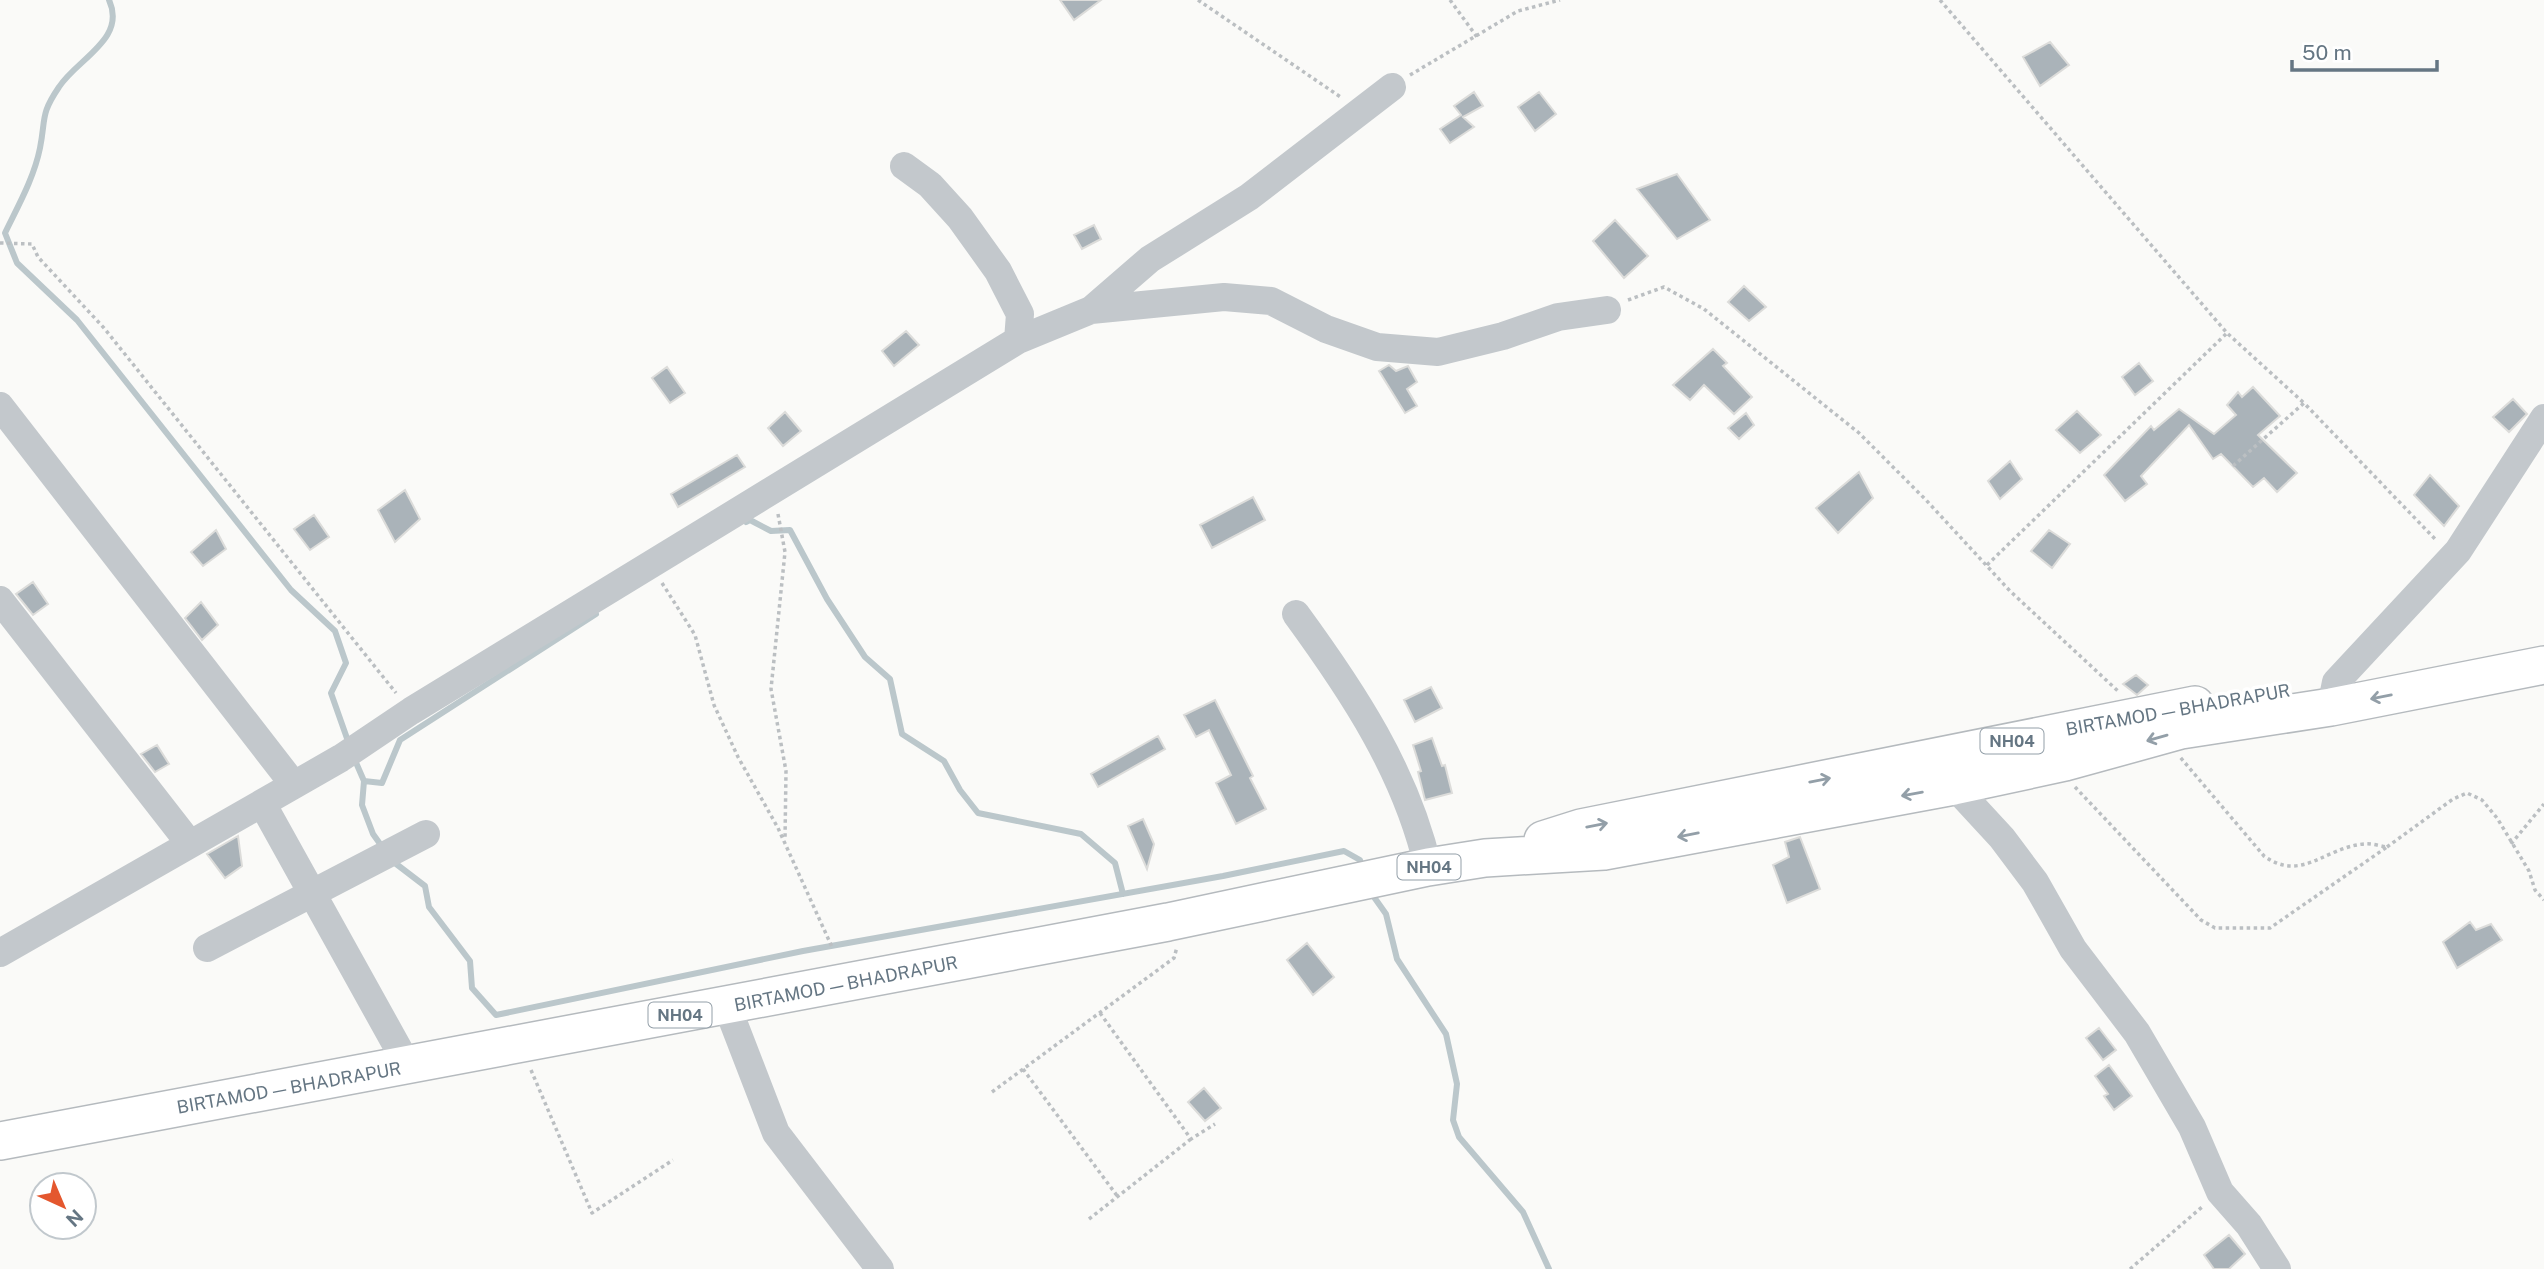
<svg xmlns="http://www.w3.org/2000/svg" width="2544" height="1269" font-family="'Public Sans',sans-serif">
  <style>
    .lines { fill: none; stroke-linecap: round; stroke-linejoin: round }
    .stream { stroke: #bbc7cb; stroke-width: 6 }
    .building { fill: #aab3b9; stroke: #dcdcda; stroke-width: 2 }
    .major-casing { stroke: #b5babe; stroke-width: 40 }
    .path { stroke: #bbbfc2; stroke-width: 3.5; stroke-dasharray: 3.5 3.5; stroke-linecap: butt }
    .minor { stroke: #c3c8cc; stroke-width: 28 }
    .major { stroke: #fff; stroke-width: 37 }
    .oneway { stroke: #939fa8 }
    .labels { text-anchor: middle; stroke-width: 7; stroke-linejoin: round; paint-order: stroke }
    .shield { fill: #fff; stroke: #939fa8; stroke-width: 2 }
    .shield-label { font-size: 16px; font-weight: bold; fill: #657683 }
    .street-label { font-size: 18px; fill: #657683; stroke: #fff }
  </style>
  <rect width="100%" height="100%" fill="#fafaf8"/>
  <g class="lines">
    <!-- stream -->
    <path class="stream" d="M109,0C127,39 77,59 59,87C40,115 46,118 40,148C34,178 18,206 5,233L17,263L77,320L291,590L335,631L346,663L331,693L349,744
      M746,522L750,520L771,531L790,530L827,599L865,657L890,679L902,734L944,761L960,790L978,813L1081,834L1115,863L1123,894
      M354,758L364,781L362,805L373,834L383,848
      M364,781L382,783L400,740L596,614
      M391,860L425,886L429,907L470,961L472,988L496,1015L803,951L1223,876L1344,851L1360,860L1363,870
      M1369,890L1386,914L1397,959L1446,1034L1457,1084L1453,1120L1459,1137L1523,1212L1549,1269"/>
  </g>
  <!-- building -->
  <path class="building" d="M1060,0H1101L1074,20Z
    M2050,42L2069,65L2040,86L2023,57Z
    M1474,92L1483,106L1463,117L1474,127L1450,143L1440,129L1461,115L1454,106Z
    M1539,92L1556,114L1535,131L1518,107Z
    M1677,174L1710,220L1677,239L1637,189Z
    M1615,220L1648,256L1624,278L1593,241Z
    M1094,225L1101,239L1082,249L1074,235Z
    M1744,286L1766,307L1749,321L1728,302Z
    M906,331L919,345L894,366L882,351Z
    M1713,349L1727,363L1723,366L1752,397L1734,414L1704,385L1690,400L1673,385Z
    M2139,363L2153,381L2135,395L2122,377Z
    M1389,365L1396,371L1408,366L1417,382L1407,389L1417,406L1405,413L1379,371Z
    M667,367L685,393L670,403L652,378Z
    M2253,387L2280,416L2258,435L2297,473L2277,492L2264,478L2253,487L2221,454L2213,459L2189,425L2141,476L2147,484L2125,501L2104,475L2151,426L2154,430L2179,409L2214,434L2236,415L2227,405L2238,392L2242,397Z
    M2513,399L2527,414L2509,432L2493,417Z
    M2077,411L2101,435L2080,453L2056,430Z
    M785,412L801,431L783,446L768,428Z
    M1746,413L1754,425L1739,439L1728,428Z
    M737,455L745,467L678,507L671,494Z
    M2010,461L2022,479L2000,499L1988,481Z
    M1859,472L1873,498L1838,533L1816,508Z
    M2430,475L2459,506L2444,526L2414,495Z
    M405,490L420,519L395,542L378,510Z
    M1253,497L1265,520L1212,548L1200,525Z
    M314,515L329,537L310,550L294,529Z
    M216,530L226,549L203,566L191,552Z
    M2049,530L2070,544L2052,568L2031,551Z
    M33,582L48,604L33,615L16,594Z
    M201,602L218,625L202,640L185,618Z
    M2136,675L2148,685L2137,695L2123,684Z
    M1431,687L1442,708L1415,722L1404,700Z
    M1215,700L1253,776L1250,778L1266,809L1236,824L1216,783L1231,775L1209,730L1196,737L1184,715Z
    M1158,736L1165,749L1098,787L1091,774Z
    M1432,738L1442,766L1445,765L1452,793L1425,800L1418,772L1421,771L1413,745Z
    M157,745L169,764L155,772L141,754Z
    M1143,819L1154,844L1147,869L1128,826Z
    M238,836L242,866L225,878L207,854Z
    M1800,837L1820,889L1787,903L1773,865L1789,857L1785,842Z
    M2470,922L2476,930L2491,924L2502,940L2457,968L2443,942Z
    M1307,943L1334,977L1313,995L1287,960Z
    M2099,1028L2116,1050L2103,1060L2086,1038Z
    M2109,1065L2132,1096L2114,1110L2104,1096L2108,1094L2095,1076Z
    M1204,1088L1221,1108L1205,1121L1188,1102Z
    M2229,1235L2245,1254L2229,1269H2214L2204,1255Z"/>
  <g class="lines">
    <defs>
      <path id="major" d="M1543,840L1581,828L2195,705
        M0,1141L1168,922L1428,867L1485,858L1604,851L1954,786L2065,762L2181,730L2331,707L2544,665"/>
    </defs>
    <!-- major casing -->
    <use href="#major" class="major-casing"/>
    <!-- path -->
    <path class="path" d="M1198,0L1342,98
      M1450,0L1477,37
      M1940,0L2227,333L2304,403
      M1410,75L1518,11L1560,0
      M0,243L32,244L38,257L104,328L396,693
      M1628,300L1664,287L1704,309L1859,433L1926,500L2010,591L2119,692
      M2233,466L2304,403L2436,540
      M778,514L785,552L771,689L786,771L785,840
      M1987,565L2227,333
      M662,583L695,635L714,705L738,757L778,828L832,947
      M2075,787L2201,920L2215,928H2270L2387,847C2380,846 2371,843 2364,844C2325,847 2302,883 2264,856L2180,757
      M2511,844L2544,804
      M2387,847L2453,799L2467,793L2482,800L2497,818L2529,871L2535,890L2544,900
      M1100,1013L1191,1139L1215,1124
      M1023,1069L1118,1197
      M531,1070L592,1213L673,1160
      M992,1092L1174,958L1177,947
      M1089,1219L1191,1139
      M2130,1269L2202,1207"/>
    <!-- minor -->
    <path class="minor" d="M904,166L930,185L960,218L998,271L1020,314L1018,340
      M1091,310L1150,259L1249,197L1392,87
      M0,406L294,785
      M0,600L190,844
      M1296,614C1353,692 1406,772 1428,867
      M2331,707L2336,682L2458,551L2544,418
      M1954,786L2002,838L2035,882L2073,949L2137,1033L2192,1127L2220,1192L2249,1225L2277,1269
      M262,803L408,1066
      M207,948L426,834
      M0,953L341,758L411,711L1018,340L1091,310L1224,297L1271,301L1326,329L1377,347L1438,352L1503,336L1558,317L1607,310
      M727,1006L776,1133L880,1269"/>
    <!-- major -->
    <use href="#major" class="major"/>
  </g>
  <!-- one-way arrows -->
  <defs><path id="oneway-shaft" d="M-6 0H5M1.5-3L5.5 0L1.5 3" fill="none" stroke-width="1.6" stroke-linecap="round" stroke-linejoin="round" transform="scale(1.75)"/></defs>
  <g class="oneway">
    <use href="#oneway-shaft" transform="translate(2381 697) rotate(169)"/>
    <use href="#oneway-shaft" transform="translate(2157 738) rotate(164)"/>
    <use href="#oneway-shaft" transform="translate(1820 780) rotate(-11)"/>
    <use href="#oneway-shaft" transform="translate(1912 794) rotate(170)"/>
    <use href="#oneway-shaft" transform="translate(1597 825) rotate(-11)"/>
    <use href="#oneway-shaft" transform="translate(1688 835) rotate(169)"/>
  </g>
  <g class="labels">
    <!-- shield labels -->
    <g class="shield">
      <rect x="1980.5" y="728.5" width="63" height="25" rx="5"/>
      <rect x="1397.5" y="854.5" width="63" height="25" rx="5"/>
      <rect x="648.5" y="1002.5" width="63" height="25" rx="5"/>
    </g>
    <g class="shield-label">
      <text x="2012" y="747">NH04</text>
      <text x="1429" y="873">NH04</text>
      <text x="680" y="1021">NH04</text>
    </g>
    <!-- street labels -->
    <g class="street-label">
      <text transform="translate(2178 710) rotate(-10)" y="6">BIRTAMOD — BHADRAPUR</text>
      <text transform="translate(846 984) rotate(-11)" y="6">BIRTAMOD — BHADRAPUR</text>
      <text transform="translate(289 1088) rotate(-10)" y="6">BIRTAMOD — BHADRAPUR</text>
    </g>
  </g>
  <!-- north arrow -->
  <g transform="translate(63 1206) rotate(136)"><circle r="33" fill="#ffffff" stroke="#c1c8cd" stroke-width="2"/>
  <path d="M0-5L12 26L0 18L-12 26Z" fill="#e4572e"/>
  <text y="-10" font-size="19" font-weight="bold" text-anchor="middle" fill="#657683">N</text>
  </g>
  <!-- scale -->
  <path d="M2292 60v10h145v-10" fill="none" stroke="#657683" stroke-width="3.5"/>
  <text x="2302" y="60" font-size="21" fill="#657683" stroke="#ffffff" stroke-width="5" paint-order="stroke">50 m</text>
</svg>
